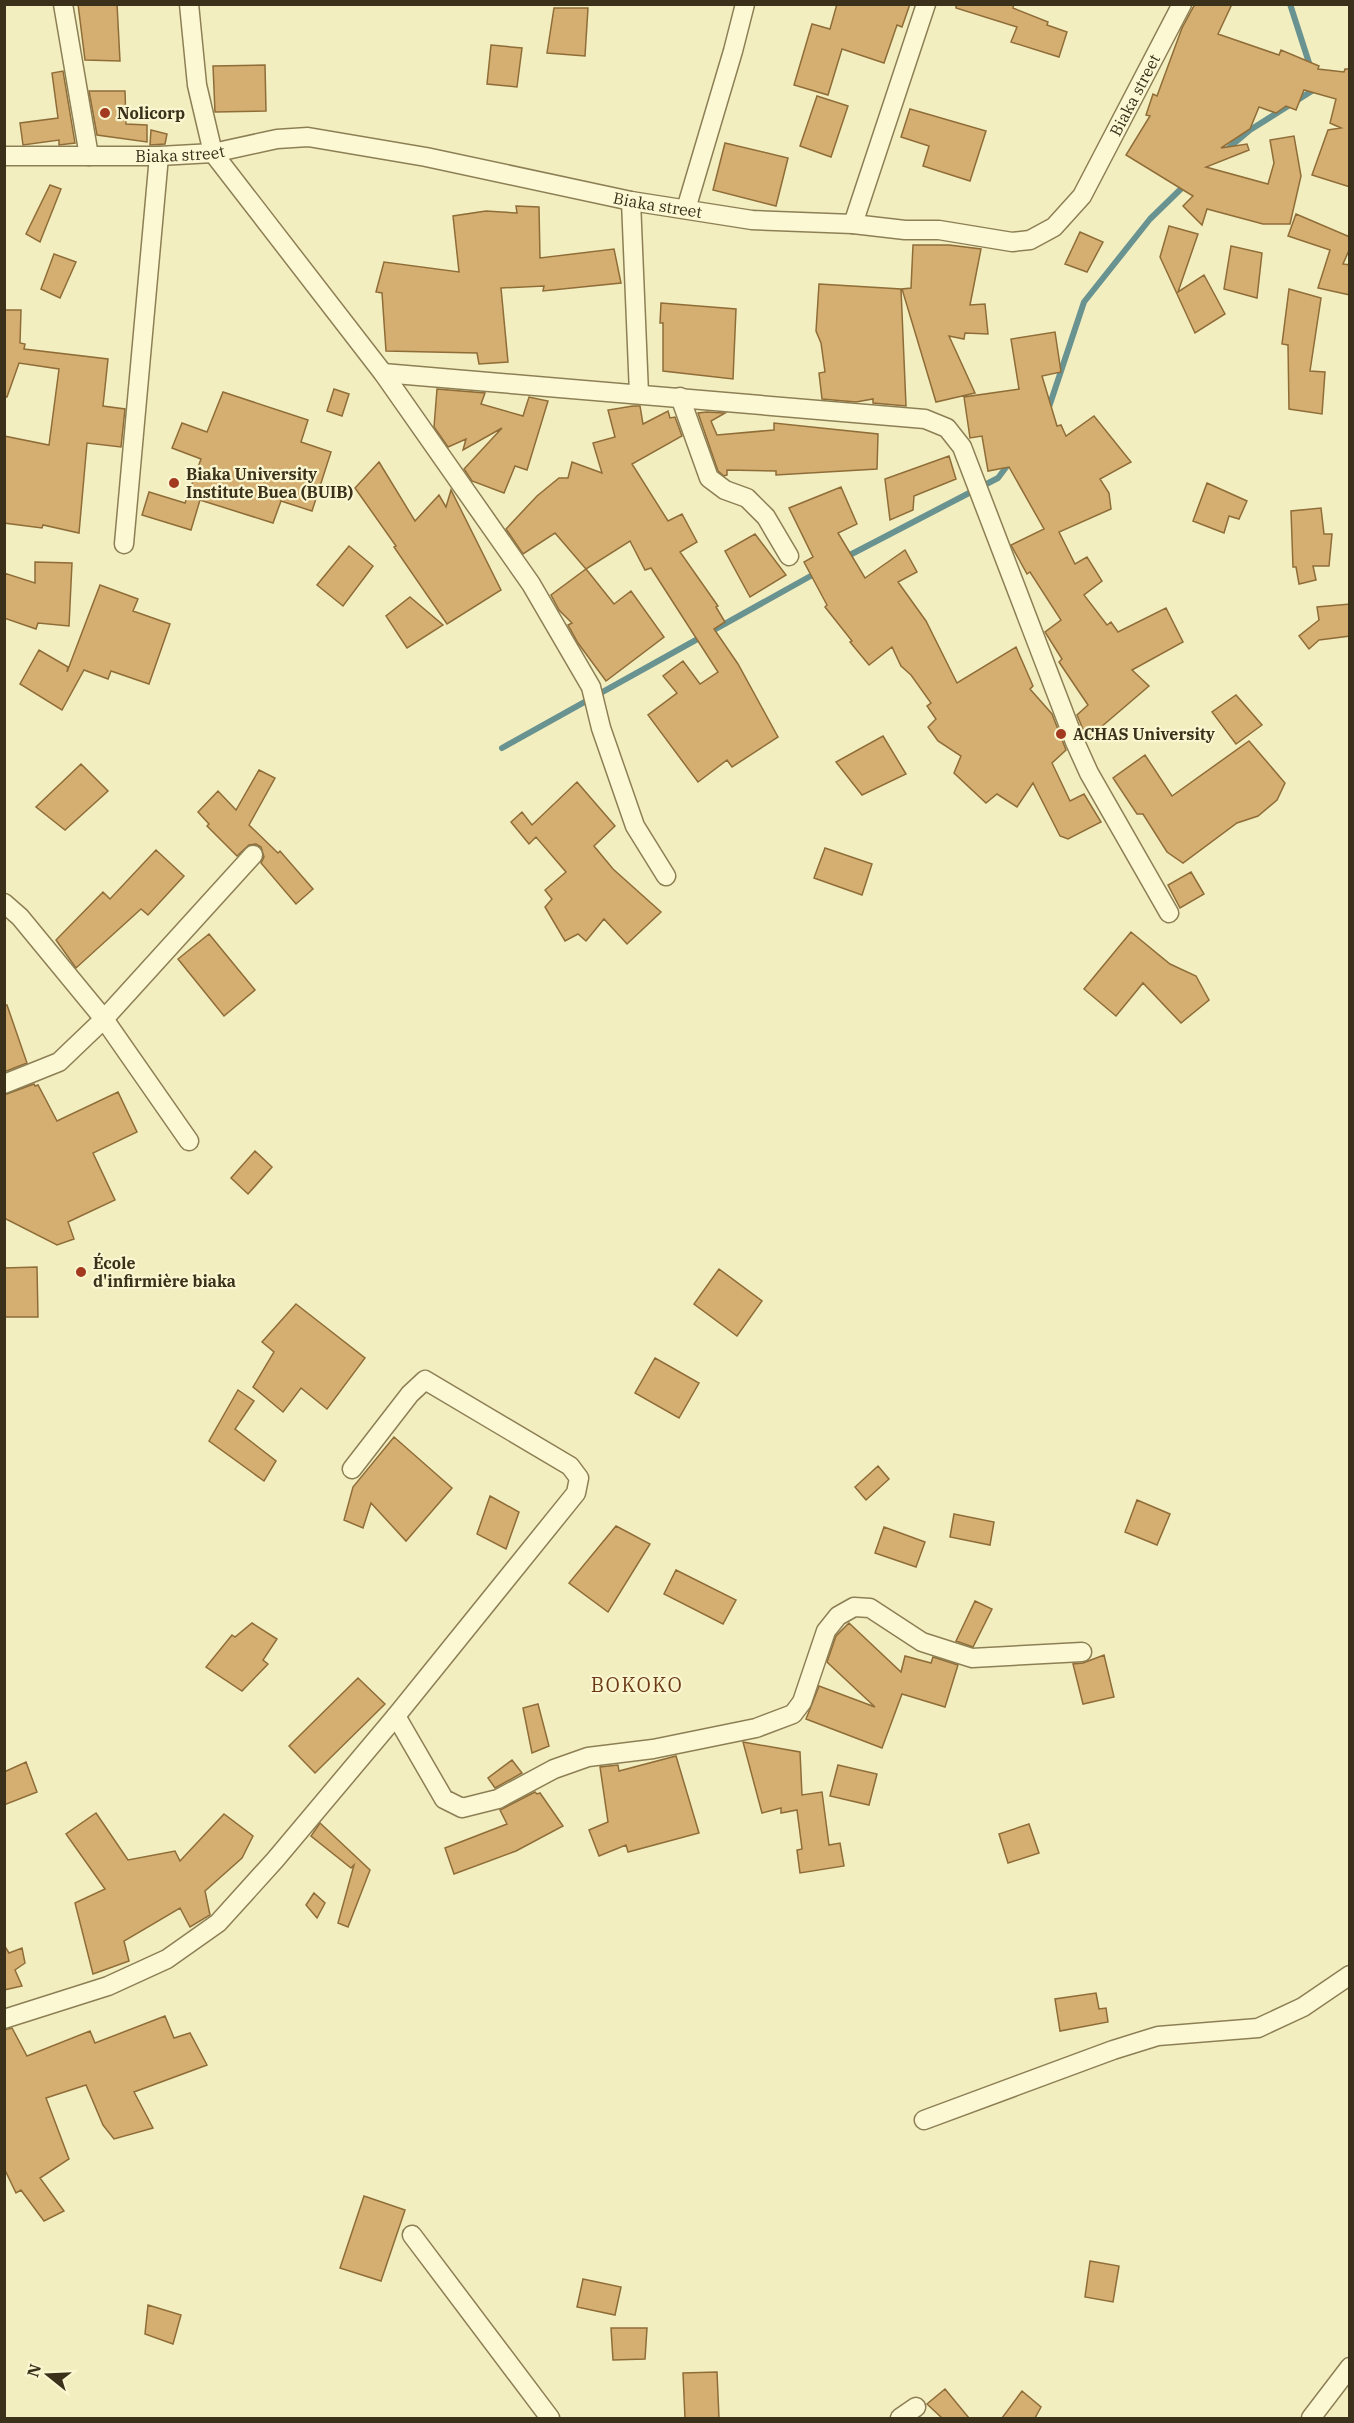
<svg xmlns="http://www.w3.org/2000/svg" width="1354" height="2423" font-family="'IBM Plex Serif',serif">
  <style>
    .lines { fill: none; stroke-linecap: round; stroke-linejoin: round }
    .stream { stroke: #699391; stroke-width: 6 }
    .building { fill: #d5af71; stroke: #8f6d38; stroke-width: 1.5 }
    .minor-casing { stroke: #8d7f55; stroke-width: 21 }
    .minor { stroke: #fcf8d3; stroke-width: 18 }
    .poi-dot { fill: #a3391f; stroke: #f9f6d0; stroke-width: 2 }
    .labels { text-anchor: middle; stroke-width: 4.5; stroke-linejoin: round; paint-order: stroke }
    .street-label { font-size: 16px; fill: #3b311b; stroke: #f9f6d0 }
    .poi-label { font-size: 16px; font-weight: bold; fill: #3b311b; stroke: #f9f6d0; text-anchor: start }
    .quarter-label { font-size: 20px; letter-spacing: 1.5px; fill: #6d3a16; stroke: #f9f6d0 }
  </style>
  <rect width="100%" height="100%" fill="#f3eebf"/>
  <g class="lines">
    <!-- stream -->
    <path class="stream" d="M1290,4L1311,69
      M1225,151L1250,130L1315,89
      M1048,410L1084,302L1150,219L1187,183
      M844,558L998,478L1010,462
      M502,748L816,573"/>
  </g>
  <!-- building -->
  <path class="building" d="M78,4H117L120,61L85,60Z
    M837,4H910L902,27L897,25L884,63L842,49L828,95L794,85L812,24L830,29Z
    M956,4H1014L1013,8L1048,22L1047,25L1067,32L1059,57L1011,42L1017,27L956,8Z
    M1195,4H1232L1218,34L1279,55L1281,50L1319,66L1318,69L1344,72L1345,69H1350V187L1312,175L1328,130L1341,128L1330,123L1336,99L1304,90L1296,110L1286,106L1276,113L1259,107L1250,129L1221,148L1247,144L1249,150L1206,167L1268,184L1274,163L1270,140L1294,136L1301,176L1290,224H1263L1207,209L1202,225L1183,206L1193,196L1126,155L1150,116L1146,115L1153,94L1157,96L1182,28Z
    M554,8H588L585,56L547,53Z
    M491,45L522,48L517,87L487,84Z
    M265,65L266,111L215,112L213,66Z
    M63,71L75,143L59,145V140L23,145L20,123L58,118L52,73Z
    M89,91H125L126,124L147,125V142L97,135Z
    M817,96L848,106L831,157L800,146Z
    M910,109L986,131L970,181L923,166L929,146L901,137Z
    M151,130L167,134L165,144L150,145Z
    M725,143L788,158L776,206L713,190Z
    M50,185L61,189L40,242L26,234Z
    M516,206L539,207L540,258L614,249L621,283L543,291L544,286L501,288L508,362L479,364L477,353L386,351L382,293L376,292L384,262L459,272L453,216L486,211L517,213Z
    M1296,214L1350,237V248L1343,264L1350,265V295L1318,288L1330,250L1288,236Z
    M1169,226L1198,234L1178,292L1204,275L1225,314L1195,333L1160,257Z
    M1080,232L1103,242L1087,272L1065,264Z
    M913,245H949L981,249L970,305L985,304L988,334L965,333L964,339L949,336L975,393L936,402L902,289L911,288Z
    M1231,246L1262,253L1257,298L1224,289Z
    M54,254L76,262L60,298L41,289Z
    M819,284L901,289L906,406L873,403V399L856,402L822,399L819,373L825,372L821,343L816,331Z
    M1289,289L1321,298L1310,371L1325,372L1322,414L1289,409L1288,345L1282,344Z
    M661,303L736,309L733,379L663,371V323H660Z
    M4,310H21L20,343L25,344L24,349L108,359L103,406L125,409L121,447L87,443L79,533L43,525L42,528L4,523V436L49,445L59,369L19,363L7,397H4Z
    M1055,332L1061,372L1042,376L1057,426L1061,425L1066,436L1094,416L1131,462L1100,479L1109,493L1111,509L1059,532L1075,564L1087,557L1102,581L1084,595L1107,625L1111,622L1118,632L1166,608L1183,642L1132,670L1149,686L1087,739L1077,715L1088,705L1059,662L1062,659L1045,632L1061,620L1030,572L1027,574L1011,545L1044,529L1009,467L988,471L982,436L970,438L964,397L1019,389L1011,339Z
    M334,389L349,394L342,416L327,411Z
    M437,389L485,393L481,404L523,416L529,397L548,401L527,470L515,466L504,493L472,481L464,469L502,428L463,450L466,439L448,447L434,427Z
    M223,392L308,420L301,442L331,452L312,511L281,501L273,523L200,500L191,530L142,515L149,492L185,503L201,459L172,448L182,423L207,432Z
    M633,406H640L643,424L668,411L670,418L675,417L682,436L632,464L668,521L682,514L697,542L680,552L718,606L716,607L725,622L714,629L738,664L778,737L732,767L727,760L698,782L648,715L677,693L663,676L683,661L700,684L718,672L651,568L645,570L630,541L586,569L555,533L523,554L506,529L537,496L559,478H568L572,462L602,473L593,443L615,437L608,410Z
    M707,412L725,413L711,421L717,435L774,430V423L878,434L877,469L776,475V471L727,470V475L724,476L718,471L698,413Z
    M949,456L956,479L914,496L913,510L890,520L885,479Z
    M379,462L415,521L439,495L446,507L451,490L501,590L447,624L394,547L396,546L355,488Z
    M1207,483L1247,501L1239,519L1229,516L1224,533L1193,521Z
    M841,487L857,524L838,533L865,578L905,550L917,572L898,582L926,621L957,683L1016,647L1033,686L1030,689L1052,714L1066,750L1052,763L1070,801L1084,794L1101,822L1068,839L1060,836L1033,783L1017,807L997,794L986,803L954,773L961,756L938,741L928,727L936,719L927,706L931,703L911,675L901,666L892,647L869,665L850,642L852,641L825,607L827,605L804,562L813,557L789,508Z
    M1321,508L1324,534H1332L1329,566H1313L1316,580L1299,584L1296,567H1293L1291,511Z
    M755,534L786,575L750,597L725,551Z
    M349,546L373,566L343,606L317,585Z
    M35,562L72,563L69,626L38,623L36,629L4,618V573L35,583Z
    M586,569L614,604L631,591L664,637L606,681L578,643L568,625L572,623L559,610L551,595Z
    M100,585L138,599L133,611L170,624L149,684L111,671L108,679L84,670L62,710L20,684L39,650L68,667L67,672Z
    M410,597L443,625L407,648L386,616Z
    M1350,604V636L1319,640L1309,649L1299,636L1319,620L1317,607Z
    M1236,695L1262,725L1236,744L1212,712Z
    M883,736L906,774L862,795L836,762Z
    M1249,741L1285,783L1277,800L1258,816L1237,823L1183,863L1167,852L1143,814H1137L1113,778L1145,755L1172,796Z
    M81,764L108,791L65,830L36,807Z
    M259,770L275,778L249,825L278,853L280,851L313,889L296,904L261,863L264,857L261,847L256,844L249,845L237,856L207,826L209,824L198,812L218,791L236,810Z
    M577,782L615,826L594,846L613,869L661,912L627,944L604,919L586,941L578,934L565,941L545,907L552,899L545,890L566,872L536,837L529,844L511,822L522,812L532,825Z
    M825,848L872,864L862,895L814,878Z
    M156,850L184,876L148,915L141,909L76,968L56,940L103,892L110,899Z
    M1191,872L1204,894L1180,908L1168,885Z
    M1131,932L1170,964L1196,976L1209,1000L1181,1023L1143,983L1116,1016L1084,989Z
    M209,934L255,990L224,1016L178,959Z
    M4,1005H7L27,1063L4,1072Z
    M34,1084L35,1086L38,1085L57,1121L118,1092L137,1132L93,1153L115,1200L68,1222L74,1239L57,1245L4,1218V1095Z
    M255,1151L272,1167L248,1194L231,1178Z
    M37,1267L38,1317H4V1268Z
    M719,1269L762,1301L737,1336L694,1304Z
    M296,1304L365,1358L327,1409L301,1388L283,1412L253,1387L274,1352L262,1342Z
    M655,1358L699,1383L679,1418L635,1393Z
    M238,1390L254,1401L235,1429L276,1461L264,1481L209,1441Z
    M394,1437L452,1488L406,1541L371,1503L363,1528L344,1520L353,1487Z
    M878,1466L889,1479L866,1500L855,1487Z
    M490,1496L519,1512L506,1549L477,1534Z
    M1137,1500L1170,1514L1157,1545L1125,1532Z
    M954,1514L994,1522L990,1545L950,1537Z
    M616,1526L650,1544L608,1612L569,1583Z
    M884,1527L925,1542L916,1567L875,1553Z
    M676,1570L736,1600L723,1624L664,1594Z
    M975,1601L992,1609L973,1647L956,1641Z
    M252,1623L277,1639L263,1660L268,1664L242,1691L206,1667L232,1635L235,1637Z
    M849,1623L901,1672L905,1656L931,1663L933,1657L958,1665L945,1707L902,1694L882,1748L806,1719L819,1686L875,1707L827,1662L836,1636Z
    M1104,1655L1114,1697L1083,1704L1073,1664L1083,1663Z
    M358,1678L385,1704L315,1773L289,1746Z
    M538,1704L549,1746L532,1753L523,1708Z
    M743,1742L800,1752L802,1795L822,1792L829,1845L840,1843L844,1866L800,1873L797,1850L802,1849L797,1810L781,1813V1808L762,1813Z
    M676,1756L699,1833L628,1852L626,1845L599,1856L589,1830L608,1822L600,1767L618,1765L619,1771Z
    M512,1760L522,1773L495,1788L488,1778Z
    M26,1762L37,1792L4,1805V1772Z
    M838,1765L877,1774L869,1805L830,1796Z
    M535,1792L537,1794L540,1793L563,1826L516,1851L454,1874L445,1848L507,1824L500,1810Z
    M96,1813L128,1860L175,1851L180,1861L224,1814L253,1836L242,1858L205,1891L210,1915L190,1927L180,1908L124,1941L129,1961L93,1974L75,1903L105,1889L66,1834Z
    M320,1823L370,1870L348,1927L338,1923L354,1865L351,1868L311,1836Z
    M1029,1824L1039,1853L1008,1863L999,1834Z
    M314,1893L325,1903L317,1918L306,1905Z
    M4,1945L9,1953L22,1948L25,1963L15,1970L22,1986L4,1990Z
    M1096,1993L1099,2009L1106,2008L1108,2022L1060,2031L1055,1999Z
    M165,2016L174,2038L190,2033L207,2065L134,2092L153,2128L114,2139L103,2125L86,2085L46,2098L69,2159L40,2178L64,2211L44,2221L21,2190L16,2193L4,2168V2030L12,2028L27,2056L90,2031L95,2043Z
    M364,2196L405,2210L381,2281L340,2268Z
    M1090,2261L1119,2266L1113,2302L1085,2297Z
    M583,2279L621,2287L615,2315L577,2307Z
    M148,2305L181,2315L173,2344L145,2334Z
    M611,2328H647L645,2359L613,2360Z
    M717,2372L719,2418H685L683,2373Z
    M945,2389L969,2418H942L927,2404Z
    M1022,2391L1041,2407L1035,2418H1002Z"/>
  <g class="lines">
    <defs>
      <g id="minor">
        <path d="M63,4L89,156"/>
        <path d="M189,4L197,85L213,153L383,373L531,584L591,687L601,728L635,826L666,876"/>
        <path id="s1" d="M4,156H159L213,153L277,139L308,137L426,157L631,201L752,220L853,224L905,230H939L1012,242L1030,240L1054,227L1082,196L1182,4"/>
        <path d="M631,201L639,394"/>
        <path d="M686,209L733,51L745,4"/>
        <path d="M853,224L926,4"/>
        <path d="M383,373L925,419L947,428L962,447L1075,742L1089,773L1169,913"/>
        <path d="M680,397L709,478L725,490L747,498L766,517L789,556"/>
        <path d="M124,544L159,156"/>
        <path d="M4,903L20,917L104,1019L189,1141"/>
        <path d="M4,1084L59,1062L104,1019L253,855"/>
        <path d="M396,1716L444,1799L462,1808L498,1799L554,1769L588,1757L653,1749L756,1728L793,1714L802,1702L826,1631L838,1616L854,1607L870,1608L922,1642L972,1658L1082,1652"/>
        <path d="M4,2019L108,1986L167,1959L218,1923L275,1860L396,1716L576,1493L579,1478L570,1466L425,1380L410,1394L352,1469"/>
        <path d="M924,2120L1113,2050L1158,2036L1258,2028L1303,2007L1350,1975"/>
        <path d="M412,2235L550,2418"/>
        <path d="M900,2418L916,2407"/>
        <path d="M1311,2418L1350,2367"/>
      </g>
    </defs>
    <!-- minor casing -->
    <use href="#minor" class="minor-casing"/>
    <!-- minor -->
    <use href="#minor" class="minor"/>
  </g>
  <!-- markers -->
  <g class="poi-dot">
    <circle cx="105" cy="113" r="6"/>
    <circle cx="174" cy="483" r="6"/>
    <circle cx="1061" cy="734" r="6"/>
    <circle cx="81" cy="1272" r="6"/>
  </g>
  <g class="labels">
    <!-- street labels -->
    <g class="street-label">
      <text dy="6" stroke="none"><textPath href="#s1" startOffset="1220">Biaka street</textPath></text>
      <text dy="6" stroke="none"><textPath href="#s1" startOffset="176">Biaka street</textPath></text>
      <text dy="6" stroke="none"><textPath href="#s1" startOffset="662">Biaka street</textPath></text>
    </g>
    <!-- poi labels -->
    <g class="poi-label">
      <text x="117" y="119">Nolicorp</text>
      <text x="186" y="480">Biaka University<tspan x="186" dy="18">Institute Buea (BUIB)</tspan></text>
      <text x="1073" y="740">ACHAS University</text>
      <text x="93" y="1269">École<tspan x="93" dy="18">d'infirmière biaka</tspan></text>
    </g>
    <!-- quarter labels -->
    <g class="quarter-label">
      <text x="637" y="1692">BOKOKO</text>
    </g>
  </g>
  <!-- border -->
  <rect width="1354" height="2423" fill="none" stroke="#3b311b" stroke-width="12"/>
  <!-- north arrow -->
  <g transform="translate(48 2375) rotate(288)" stroke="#f9f6d0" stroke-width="4.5" paint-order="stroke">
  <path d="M0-4.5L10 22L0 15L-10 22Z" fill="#3b311b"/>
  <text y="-9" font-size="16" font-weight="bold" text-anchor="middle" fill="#3b311b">N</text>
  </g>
</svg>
